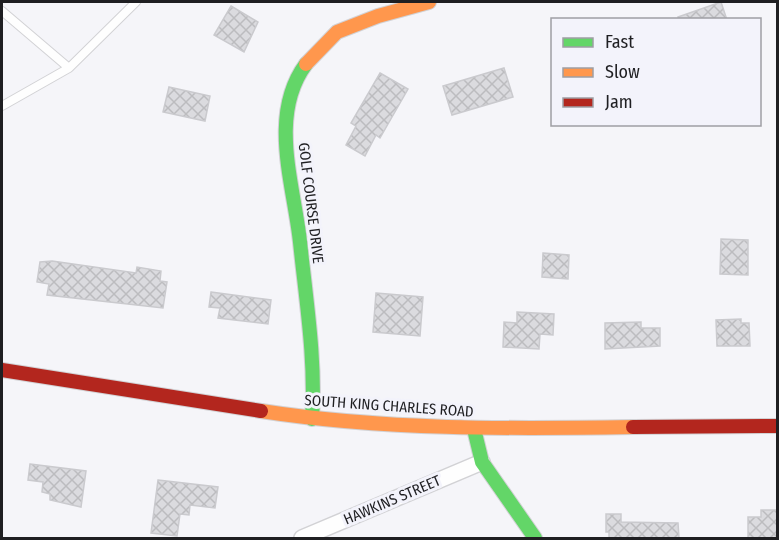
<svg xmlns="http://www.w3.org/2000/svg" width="779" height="540" font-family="'Fira Sans Condensed',sans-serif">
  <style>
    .building { fill: url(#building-cross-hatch); stroke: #cacace; stroke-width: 1.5 }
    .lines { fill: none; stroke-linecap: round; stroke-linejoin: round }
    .lane-casing { stroke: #d2d2d5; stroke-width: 10 }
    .street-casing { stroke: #d2d2d5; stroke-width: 18 }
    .fast-casing { stroke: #d2d2d5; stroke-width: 16 }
    .slow-casing { stroke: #d2d2d5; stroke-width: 16 }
    .jam-casing { stroke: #d2d2d5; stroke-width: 16 }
    .lane { stroke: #fefefe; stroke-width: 8 }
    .street { stroke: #fefefe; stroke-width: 15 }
    .fast { stroke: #63d668; stroke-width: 14 }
    .slow { stroke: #ff974d; stroke-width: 14 }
    .jam { stroke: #b3261e; stroke-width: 14 }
    .labels { text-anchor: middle; stroke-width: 6; stroke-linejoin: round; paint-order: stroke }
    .street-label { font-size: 15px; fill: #1f1f22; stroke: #f3f3fb }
  </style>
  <defs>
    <pattern id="building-cross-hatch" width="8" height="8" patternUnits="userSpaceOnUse" patternTransform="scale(1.5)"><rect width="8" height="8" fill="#dbdbdf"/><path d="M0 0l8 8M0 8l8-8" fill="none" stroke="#bcbcbf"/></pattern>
  </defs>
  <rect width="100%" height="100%" fill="#f5f5f9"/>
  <!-- building -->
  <path class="building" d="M721,2L727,20H679L678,17Z
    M231,6L258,22L244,52L214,35Z
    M504,68L513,97L452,115L443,86Z
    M380,73L408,89L380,138L376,135L365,156L346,145L356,126L351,123Z
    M169,87L210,96L205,121L163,112Z
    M721,239L748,240V275L720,274Z
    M543,253L569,255L568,279L542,277Z
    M52,261L136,273L137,267L161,271L160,281L167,282L163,308L47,295L49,284L37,282L40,262Z
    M211,292L271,300L268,324L218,318L220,308L209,307Z
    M376,293L423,297L420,336L373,332Z
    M517,312L554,314L553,335L540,334L539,349L503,347L504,322L517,323Z
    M741,319V323H749L750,346H717L716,320Z
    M641,322V328H660V346L605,349V323Z
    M30,464L86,471L81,507L50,500V494L42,492L43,482L28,480Z
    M158,480L218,487L215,508L190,505L189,515L180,514L177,536L151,533Z
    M761,510H777V538H748V517H761Z
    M606,514H621V522L678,523L679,538H609V532H606Z"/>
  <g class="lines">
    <defs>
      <path id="lane" d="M2,11L69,68L136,2
        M2,106L69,68"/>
      <path id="street" d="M302,538L482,462"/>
      <path id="fast" d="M306,64C268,115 294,185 300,242C306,300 316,361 312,419
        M474,429L482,462L535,538"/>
      <path id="slow" d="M306,64L337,32L378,16L429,2
        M261,411C384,430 509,429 633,427"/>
      <path id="jam" d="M2,370L261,411
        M633,427L778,426"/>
    </defs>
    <!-- lane casing -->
    <use href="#lane" class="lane-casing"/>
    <!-- street casing -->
    <use href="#street" class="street-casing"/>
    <!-- fast casing -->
    <use href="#fast" class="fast-casing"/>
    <!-- slow casing -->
    <use href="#slow" class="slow-casing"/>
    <!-- jam casing -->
    <use href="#jam" class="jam-casing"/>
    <!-- lane -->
    <use href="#lane" class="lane"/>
    <!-- street -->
    <use href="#street" class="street"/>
    <!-- fast -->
    <use href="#fast" class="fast"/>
    <!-- slow -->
    <use href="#slow" class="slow"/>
    <!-- jam -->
    <use href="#jam" class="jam"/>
  </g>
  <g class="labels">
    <!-- street labels -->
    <g class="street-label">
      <text transform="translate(311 203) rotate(83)" y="5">GOLF COURSE DRIVE</text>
      <text transform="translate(389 406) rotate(4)" y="5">SOUTH KING CHARLES ROAD</text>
      <text transform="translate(392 500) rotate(-23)" y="5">HAWKINS STREET</text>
    </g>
  </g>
  <!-- border -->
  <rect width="779" height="540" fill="none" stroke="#1f1f22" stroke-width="6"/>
  <!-- legend -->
  <rect x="551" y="18" width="210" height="108" fill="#f3f3fb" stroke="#9e9ea4" stroke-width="1.5"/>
  <rect x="563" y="38" width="30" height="9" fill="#63d668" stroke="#9e9ea4" stroke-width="1.5"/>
  <text x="605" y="48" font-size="18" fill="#1f1f22">Fast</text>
  <rect x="563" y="68" width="30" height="9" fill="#ff974d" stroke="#9e9ea4" stroke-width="1.5"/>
  <text x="605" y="78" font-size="18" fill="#1f1f22">Slow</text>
  <rect x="563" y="98" width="30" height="9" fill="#b3261e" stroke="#9e9ea4" stroke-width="1.5"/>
  <text x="605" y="108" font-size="18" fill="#1f1f22">Jam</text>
</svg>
